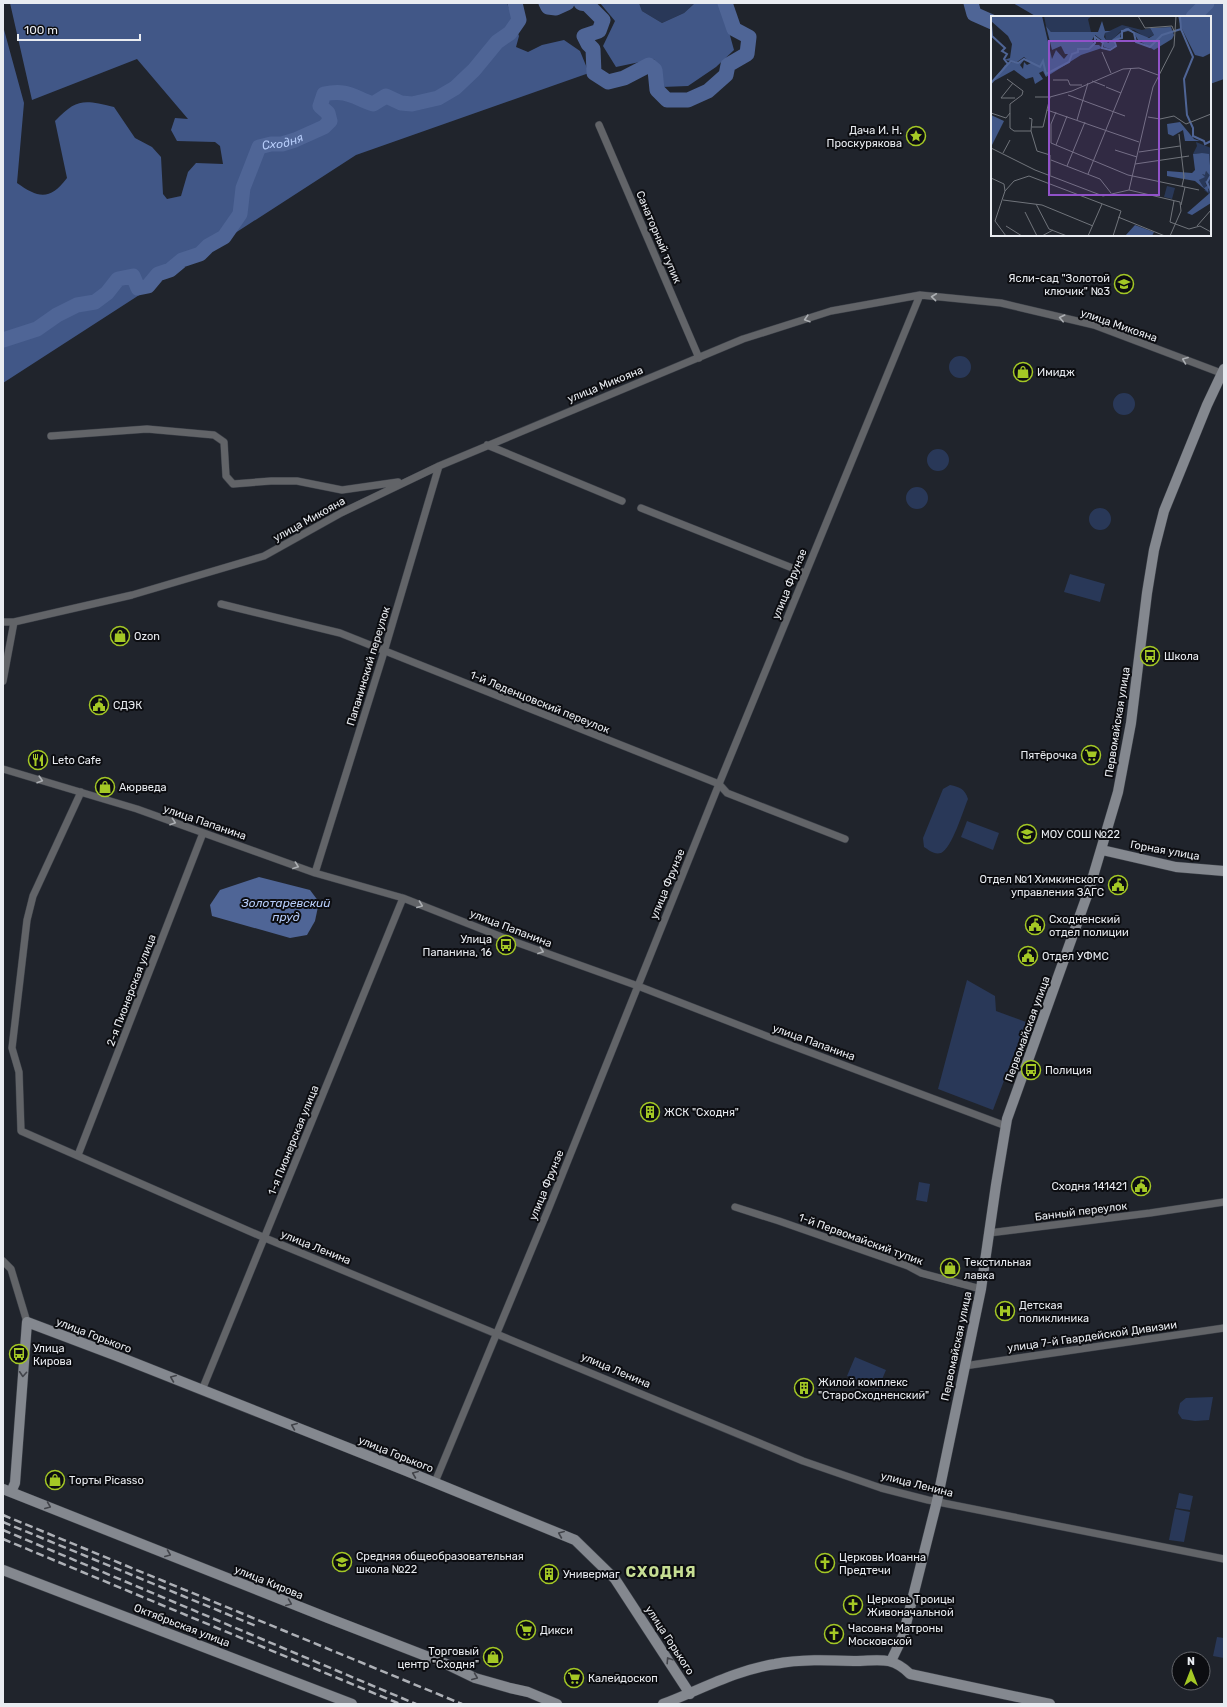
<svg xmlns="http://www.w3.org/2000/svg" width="1227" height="1707" font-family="Rubik,sans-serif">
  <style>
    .green { fill: #293858 }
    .forest { fill: #415787 }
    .water { fill: #4f6596 }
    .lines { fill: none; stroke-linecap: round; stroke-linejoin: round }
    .river { stroke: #4f6596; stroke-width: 15 }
    .street-casing { stroke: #3c4048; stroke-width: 8 }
    .secondary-casing { stroke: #3c4048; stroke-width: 11 }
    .street { stroke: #626468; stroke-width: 7 }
    .secondary { stroke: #84888f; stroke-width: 10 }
    .rail { stroke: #adb0b6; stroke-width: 2.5; stroke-dasharray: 8 4; stroke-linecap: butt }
    .oneway { stroke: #acafb3 }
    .oneway2 { stroke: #42444a }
    .labels { text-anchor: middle; stroke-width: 4; stroke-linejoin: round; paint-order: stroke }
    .poi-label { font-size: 11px; fill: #e9ecf1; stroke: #0c0d11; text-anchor: start }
    .street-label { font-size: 11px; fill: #e9ecf1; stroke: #0c0d11 }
    .water-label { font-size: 12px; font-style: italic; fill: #b6ccf9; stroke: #0c0d11 }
    .district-label { font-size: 15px; font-weight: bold; letter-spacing: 1px; fill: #c6dd93; stroke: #0c0d11 }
    .inset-river { fill: none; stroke: #4f6596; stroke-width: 2 }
    .inset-road { fill: none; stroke: #70747b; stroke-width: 1 }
    .view { fill: #9152c9; fill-opacity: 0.15; stroke: #9152c9; stroke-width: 2 }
    .inset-edge { fill: none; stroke: #e9ecf1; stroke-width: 2 }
  </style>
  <rect width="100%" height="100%" fill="#20242c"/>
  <!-- green -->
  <path class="green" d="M639,3H695L684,13L662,23L642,11Z
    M949 367a11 11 0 1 1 22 0a11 11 0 1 1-22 0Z
    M1113 404a11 11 0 1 1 22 0a11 11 0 1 1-22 0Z
    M927 460a11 11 0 1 1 22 0a11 11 0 1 1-22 0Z
    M906 498a11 11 0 1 1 22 0a11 11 0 1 1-22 0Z
    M1089 519a11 11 0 1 1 22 0a11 11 0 1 1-22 0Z
    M1070,574L1105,584L1100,602L1064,592Z
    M950,785C960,787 965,789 968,799C963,811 952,848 941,853C934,855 929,850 924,847L923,838L943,789Z
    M967,821L999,833L993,850L961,837Z
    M967,980L995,996L996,1011L1026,1022L993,1110L938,1089Z
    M919,1182L930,1184L927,1202L916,1200Z
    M855,1357L886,1370L878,1389L847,1376Z
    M1213,1397L1209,1420L1195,1421L1182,1419L1178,1413L1180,1403L1186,1398Z
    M1179,1493L1193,1496L1190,1510L1176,1508Z
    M1175,1509L1190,1512L1184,1542L1169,1540Z
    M1217,1637L1224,1638V1658L1213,1656Z"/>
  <!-- forest -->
  <path class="forest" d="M10,3H507L519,36L516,47L528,52L542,45L564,40L580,51L589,73L356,155L3,383V26L24,103L17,183C38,198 50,201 67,178L55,121C77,98 84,100 114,107L135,138L152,147L161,157L163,194L167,199L181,196L188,172L196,163L223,164L220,146L215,142L177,141L171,130L175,118L188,119L137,59L32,100Z
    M600,3H639L642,11L662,23L684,13L695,3H721L734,50L716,67L688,86L662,87L654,59L616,67L603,46L615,21Z
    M1013,3H1224V79L1210,84V17H1037Z"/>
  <!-- water -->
  <path class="water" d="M259,877L310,890L319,902L315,921L307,935L290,938L212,916L210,905L220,890Z"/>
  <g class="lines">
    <!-- river -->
    <g class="river">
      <path d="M546,3L548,7L556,8L567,3"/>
      <path d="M581,3L587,4L603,20L599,31L584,36L588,44L593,49L594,73L608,82L624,78L649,65L655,70L657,90L667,100H688L708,91L726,75L728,65L747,54L749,37L734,29L725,3"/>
      <path d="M971,3L974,14L992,22"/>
      <path d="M1193,17L1207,3"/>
      <path id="s1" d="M3,340L37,329L57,315L77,305L95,302L107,293L118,279L133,276L138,288L148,286L158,274L170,270L182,260L200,254L208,246L224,237L240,214L243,188L259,147L271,144H282L295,140L324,127L330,121L328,113L320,106L324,94C347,89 353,97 373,104L386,96L401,103L412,104L438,98L455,88L474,70L497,42L510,33L519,20L515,3"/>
    </g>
    <defs>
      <path id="street" d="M599,125L699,358
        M51,436L147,429L214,435L224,442L226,476L233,484L271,481H297L342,490L398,482
        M487,445L622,501
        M641,508L805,573
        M221,604L340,633L719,784L727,793L845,839
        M3,622H14
        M3,681L14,622L132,595L264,556L341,513L439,466L743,339L831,311L920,295L1001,303L1094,325L1221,373
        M3,769L137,809L315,873L403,898L507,939L638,986L769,1037L1006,1126
        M81,792L33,896L27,920L12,1048L19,1072L21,1131L265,1238L803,1461L881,1488L928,1500L1224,1559
        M315,873L384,652L439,466
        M78,1155L203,833
        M735,1207L779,1221L908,1266L921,1273L981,1289
        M989,1233L1150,1213L1224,1202
        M3,1261L11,1269L27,1322
        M964,1366L1224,1328
        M202,1390L403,898
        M435,1482L548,1210L719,784L920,295"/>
      <path id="secondary" d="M1102,850L1176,867L1224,871
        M3,1489L328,1618L444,1663L475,1678L510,1688L528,1692L557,1704
        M11,1492L15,1483L27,1322L117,1356L404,1470L575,1540L615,1579L690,1694
        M3,1570L352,1704
        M891,1661L903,1636L937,1501L981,1289L996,1185L1007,1119L1089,890L1118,792L1131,723L1147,593L1154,550L1164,511L1207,405L1224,369
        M663,1704C700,1690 736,1670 775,1664C800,1659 828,1660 854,1661C878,1661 891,1655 910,1674L1050,1704"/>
    </defs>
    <!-- street casing -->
    <use href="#street" class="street-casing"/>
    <!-- secondary casing -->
    <use href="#secondary" class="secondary-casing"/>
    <!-- street -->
    <use href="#street" class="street"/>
    <!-- secondary -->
    <use href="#secondary" class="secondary"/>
    <!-- rail -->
    <path class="rail" d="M3,1515L462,1704
      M3,1522L256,1626
      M3,1530L416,1704
      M3,1539L400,1704"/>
  </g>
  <!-- one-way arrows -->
  <defs><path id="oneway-chevron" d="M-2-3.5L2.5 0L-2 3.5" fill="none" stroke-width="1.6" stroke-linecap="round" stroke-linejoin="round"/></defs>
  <g class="oneway">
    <use href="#oneway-chevron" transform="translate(934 297) rotate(-174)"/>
    <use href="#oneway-chevron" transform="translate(1062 318) rotate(-167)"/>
    <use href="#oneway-chevron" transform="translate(807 319) rotate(163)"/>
    <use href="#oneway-chevron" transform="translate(1185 360) rotate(-159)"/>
    <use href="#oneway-chevron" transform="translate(40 780) rotate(17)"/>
    <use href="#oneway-chevron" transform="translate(173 822) rotate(19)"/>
    <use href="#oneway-chevron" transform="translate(296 866) rotate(20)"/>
    <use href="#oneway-chevron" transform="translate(420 905) rotate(21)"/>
    <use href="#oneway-chevron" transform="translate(541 951) rotate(20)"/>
  </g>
  <g class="oneway2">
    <use href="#oneway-chevron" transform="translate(23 1374) rotate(94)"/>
    <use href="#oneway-chevron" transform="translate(173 1378) rotate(-158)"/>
    <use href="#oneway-chevron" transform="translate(294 1426) rotate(-158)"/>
    <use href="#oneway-chevron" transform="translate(415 1474) rotate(-158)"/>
    <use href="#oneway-chevron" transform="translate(48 1506) rotate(22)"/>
    <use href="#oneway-chevron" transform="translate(561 1534) rotate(-157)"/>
    <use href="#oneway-chevron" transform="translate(168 1554) rotate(22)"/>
    <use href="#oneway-chevron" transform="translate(289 1603) rotate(22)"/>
    <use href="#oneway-chevron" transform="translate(669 1660) rotate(-123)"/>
    <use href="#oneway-chevron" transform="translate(475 1677) rotate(22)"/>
  </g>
  <!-- icons -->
  <defs>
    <symbol id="sight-ring" viewBox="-11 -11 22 22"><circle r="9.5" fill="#0c0d11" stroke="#a4c825" stroke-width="1.5"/><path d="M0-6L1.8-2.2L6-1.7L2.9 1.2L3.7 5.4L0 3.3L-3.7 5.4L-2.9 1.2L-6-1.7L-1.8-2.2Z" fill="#a4c825"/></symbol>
    <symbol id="school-ring" viewBox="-11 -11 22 22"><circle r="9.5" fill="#0c0d11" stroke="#a4c825" stroke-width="1.5"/><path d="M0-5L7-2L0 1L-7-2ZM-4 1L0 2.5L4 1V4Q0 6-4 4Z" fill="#a4c825"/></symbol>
    <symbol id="shop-ring" viewBox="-11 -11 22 22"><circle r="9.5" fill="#0c0d11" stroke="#a4c825" stroke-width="1.5"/><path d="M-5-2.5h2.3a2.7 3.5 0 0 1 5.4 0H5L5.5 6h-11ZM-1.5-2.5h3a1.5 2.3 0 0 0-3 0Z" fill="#a4c825"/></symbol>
    <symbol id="bus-ring" viewBox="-11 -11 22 22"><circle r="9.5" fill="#0c0d11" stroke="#a4c825" stroke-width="1.5"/><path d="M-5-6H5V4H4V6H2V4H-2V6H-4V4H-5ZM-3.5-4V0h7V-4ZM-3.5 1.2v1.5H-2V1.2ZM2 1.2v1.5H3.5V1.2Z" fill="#a4c825"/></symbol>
    <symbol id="civic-ring" viewBox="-11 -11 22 22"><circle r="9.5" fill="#0c0d11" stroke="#a4c825" stroke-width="1.5"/><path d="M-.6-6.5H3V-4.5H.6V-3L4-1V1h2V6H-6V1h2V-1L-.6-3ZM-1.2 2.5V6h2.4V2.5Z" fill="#a4c825"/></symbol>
    <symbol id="supermarket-ring" viewBox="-11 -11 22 22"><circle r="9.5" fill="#0c0d11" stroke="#a4c825" stroke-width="1.5"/><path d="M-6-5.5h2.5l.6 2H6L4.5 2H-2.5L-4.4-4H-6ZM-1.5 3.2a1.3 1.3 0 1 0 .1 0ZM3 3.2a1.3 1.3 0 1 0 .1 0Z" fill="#a4c825"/></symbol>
    <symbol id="restaurant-ring" viewBox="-11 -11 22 22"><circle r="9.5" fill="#0c0d11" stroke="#a4c825" stroke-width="1.5"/><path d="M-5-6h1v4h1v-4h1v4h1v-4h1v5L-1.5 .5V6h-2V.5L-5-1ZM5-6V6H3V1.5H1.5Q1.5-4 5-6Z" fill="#a4c825"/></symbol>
    <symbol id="building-ring" viewBox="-11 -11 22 22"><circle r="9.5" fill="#0c0d11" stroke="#a4c825" stroke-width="1.5"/><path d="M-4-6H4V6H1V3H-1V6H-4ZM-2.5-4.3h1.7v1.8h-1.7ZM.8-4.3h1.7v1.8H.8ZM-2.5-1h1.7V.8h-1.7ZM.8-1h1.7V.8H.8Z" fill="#a4c825"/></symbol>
    <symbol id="hospital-ring" viewBox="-11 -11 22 22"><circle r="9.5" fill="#0c0d11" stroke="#a4c825" stroke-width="1.5"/><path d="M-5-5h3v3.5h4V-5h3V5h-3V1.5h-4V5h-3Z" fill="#a4c825"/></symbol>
    <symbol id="church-ring" viewBox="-11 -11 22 22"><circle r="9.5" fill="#0c0d11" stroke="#a4c825" stroke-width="1.5"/><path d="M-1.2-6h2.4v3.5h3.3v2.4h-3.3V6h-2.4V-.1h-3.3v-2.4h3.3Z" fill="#a4c825"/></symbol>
  </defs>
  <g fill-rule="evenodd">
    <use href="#sight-ring" x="905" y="125" width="22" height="22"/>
    <use href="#school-ring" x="1113" y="273" width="22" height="22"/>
    <use href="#shop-ring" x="1012" y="361" width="22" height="22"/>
    <use href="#shop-ring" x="109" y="625" width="22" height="22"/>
    <use href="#bus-ring" x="1139" y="645" width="22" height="22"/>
    <use href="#civic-ring" x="88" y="694" width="22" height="22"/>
    <use href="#supermarket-ring" x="1080" y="744" width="22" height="22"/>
    <use href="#restaurant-ring" x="27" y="749" width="22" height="22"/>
    <use href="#shop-ring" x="94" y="776" width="22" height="22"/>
    <use href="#school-ring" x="1016" y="823" width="22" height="22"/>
    <use href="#civic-ring" x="1107" y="874" width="22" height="22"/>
    <use href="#civic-ring" x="1024" y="914" width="22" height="22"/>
    <use href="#bus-ring" x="495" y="934" width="22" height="22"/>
    <use href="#civic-ring" x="1017" y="945" width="22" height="22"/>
    <use href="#bus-ring" x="1020" y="1059" width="22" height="22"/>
    <use href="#building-ring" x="639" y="1101" width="22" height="22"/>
    <use href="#civic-ring" x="1130" y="1175" width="22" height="22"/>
    <use href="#shop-ring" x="939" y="1257" width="22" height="22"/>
    <use href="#hospital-ring" x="994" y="1300" width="22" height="22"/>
    <use href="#bus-ring" x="8" y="1343" width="22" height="22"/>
    <use href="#building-ring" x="793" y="1377" width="22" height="22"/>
    <use href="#shop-ring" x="44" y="1469" width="22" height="22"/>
    <use href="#school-ring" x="331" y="1551" width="22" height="22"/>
    <use href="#church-ring" x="814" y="1552" width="22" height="22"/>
    <use href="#building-ring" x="538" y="1563" width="22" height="22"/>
    <use href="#church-ring" x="842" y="1594" width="22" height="22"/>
    <use href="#supermarket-ring" x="515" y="1619" width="22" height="22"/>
    <use href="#church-ring" x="823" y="1623" width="22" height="22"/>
    <use href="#shop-ring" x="482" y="1646" width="22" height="22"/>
    <use href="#supermarket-ring" x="563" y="1667" width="22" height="22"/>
  </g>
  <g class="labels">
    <!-- poi labels -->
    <g class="poi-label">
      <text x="902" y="134" text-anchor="end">Дача И. Н.<tspan x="902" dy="13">Проскурякова</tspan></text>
      <text x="1110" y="282" text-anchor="end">Ясли-сад "Золотой<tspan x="1110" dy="13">ключик" №3</tspan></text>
      <text x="1037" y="376">Имидж</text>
      <text x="134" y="640">Ozon</text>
      <text x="1164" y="660">Школа</text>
      <text x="113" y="709">СДЭК</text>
      <text x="1077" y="759" text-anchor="end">Пятёрочка</text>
      <text x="52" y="764">Leto Cafe</text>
      <text x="119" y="791">Аюрведа</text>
      <text x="1041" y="838">МОУ СОШ №22</text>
      <text x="1104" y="883" text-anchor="end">Отдел №1 Химкинского<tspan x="1104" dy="13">управления ЗАГС</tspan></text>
      <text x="1049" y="923">Сходненский<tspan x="1049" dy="13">отдел полиции</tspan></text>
      <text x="492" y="943" text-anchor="end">Улица<tspan x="492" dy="13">Папанина, 16</tspan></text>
      <text x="1042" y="960">Отдел УФМС</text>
      <text x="1045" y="1074">Полиция</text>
      <text x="664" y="1116">ЖСК "Сходня"</text>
      <text x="1127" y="1190" text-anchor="end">Сходня 141421</text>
      <text x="964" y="1266">Текстильная<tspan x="964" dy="13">лавка</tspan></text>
      <text x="1019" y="1309">Детская<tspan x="1019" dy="13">поликлиника</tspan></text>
      <text x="33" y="1352">Улица<tspan x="33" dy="13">Кирова</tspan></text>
      <text x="818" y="1386">Жилой комплекс<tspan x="818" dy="13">"СтароСходненский"</tspan></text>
      <text x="69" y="1484">Торты Picasso</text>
      <text x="356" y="1560">Средняя общеобразовательная<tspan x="356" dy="13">школа №22</tspan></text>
      <text x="839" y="1561">Церковь Иоанна<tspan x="839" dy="13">Предтечи</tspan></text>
      <text x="563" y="1578">Универмаг</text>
      <text x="867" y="1603">Церковь Троицы<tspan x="867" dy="13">Живоначальной</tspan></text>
      <text x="848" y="1632">Часовня Матроны<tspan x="848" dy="13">Московской</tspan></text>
      <text x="540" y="1634">Дикси</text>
      <text x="479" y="1655" text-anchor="end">Торговый<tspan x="479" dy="13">центр "Сходня"</tspan></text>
      <text x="588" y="1682">Калейдоскоп</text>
    </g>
    <!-- street labels -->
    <g class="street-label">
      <text transform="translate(659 237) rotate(67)" y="4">Санаторный тупик</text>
      <text transform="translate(1119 325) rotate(19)" y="4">улица Микояна</text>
      <text transform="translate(605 384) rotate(-22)" y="4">улица Микояна</text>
      <text transform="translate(309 519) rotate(-29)" y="4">улица Микояна</text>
      <text transform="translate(789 584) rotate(-68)" y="4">улица Фрунзе</text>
      <text transform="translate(368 666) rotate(-73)" y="4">Папанинский переулок</text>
      <text transform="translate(540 702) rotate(22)" y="4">1-й Леденцовский переулок</text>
      <text transform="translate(1117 722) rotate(-81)" y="4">Первомайская улица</text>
      <text transform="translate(205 822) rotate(19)" y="4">улица Папанина</text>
      <text transform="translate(1165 850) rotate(10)" y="4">Горная улица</text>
      <text transform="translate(667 884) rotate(-68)" y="4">улица Фрунзе</text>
      <text transform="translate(511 928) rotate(21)" y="4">улица Папанина</text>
      <text transform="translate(131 990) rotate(-69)" y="4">2-я Пионерская улица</text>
      <text transform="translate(1027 1029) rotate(-70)" y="4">Первомайская улица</text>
      <text transform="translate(814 1042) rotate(20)" y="4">улица Папанина</text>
      <text transform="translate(293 1140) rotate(-68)" y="4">1-я Пионерская улица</text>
      <text transform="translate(546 1185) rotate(-68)" y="4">улица Фрунзе</text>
      <text transform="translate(1081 1211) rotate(-7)" y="4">Банный переулок</text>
      <text transform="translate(861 1239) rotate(20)" y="4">1-й Первомайский тупик</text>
      <text transform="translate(316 1247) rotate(22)" y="4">улица Ленина</text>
      <text transform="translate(94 1335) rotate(21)" y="4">улица Горького</text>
      <text transform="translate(1092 1336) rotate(-8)" y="4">улица 7-й Гвардейской Дивизии</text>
      <text transform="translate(956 1346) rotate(-78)" y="4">Первомайская улица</text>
      <text transform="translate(616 1370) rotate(23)" y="4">улица Ленина</text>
      <text transform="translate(396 1454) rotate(22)" y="4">улица Горького</text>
      <text transform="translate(917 1484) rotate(14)" y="4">улица Ленина</text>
      <text transform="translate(269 1582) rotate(22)" y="4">улица Кирова</text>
      <text transform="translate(182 1625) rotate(21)" y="4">Октябрьская улица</text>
      <text transform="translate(670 1640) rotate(57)" y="4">улица Горького</text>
    </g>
    <!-- water labels -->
    <g class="water-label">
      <text dy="4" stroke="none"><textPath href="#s1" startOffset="387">Сходня</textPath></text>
      <text x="286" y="907">Золотаревский<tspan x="286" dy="14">пруд</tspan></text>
    </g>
    <!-- district labels -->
    <g class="district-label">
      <text x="661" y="1577">СХОДНЯ</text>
    </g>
  </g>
  <!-- overview -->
  <g transform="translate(991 16)">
    <rect width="220" height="220" fill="#20242c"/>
    <path d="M53,0H101L97,3L100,16H60L55,10ZM131,9L151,14L159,12L163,19L156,22L143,14L132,13L119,26H115L114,17ZM205,126L220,132V154L218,141L211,137L202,138L206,130ZM215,155L220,161V176L218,178L213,174H218L216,168L214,166L216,171L213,172L208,164L213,161L211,158L214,159ZM176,170L184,172L181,183L173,181Z" fill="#293858"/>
    <path d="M0,0H51L61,43L65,34L73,43L77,38H74L70,30L61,34L55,10L60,16H107L111,5L114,15H120L114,17L113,21L117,27L135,12L158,22L163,19L159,12L180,11L183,19L181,23L163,34L147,24L143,17L137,15L130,17L129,22L123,24L124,30L119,33L113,31L112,25L104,19L101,24L104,29H108L111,32L90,39L55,61L52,55L48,57L52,63L44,68L42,61L35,63L23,54L3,65L14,49L21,46L27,47L33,44L29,49L32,53L33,46L36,49L40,47L33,41L26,46L13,44L19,42L21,28L17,20L0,5ZM187,0H220V37L212,41L204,39L190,11ZM0,99L13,105L0,131ZM189,106L203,123L209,125H194L192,114L182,120L177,118L176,108ZM211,137L218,138L220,161L215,155L214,159L211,158L214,161L208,164L213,172L216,170L214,165L218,168L217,176L204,165L176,160V155L201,157L204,154L202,138ZM220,176V187L201,199L196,197ZM144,209L163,216L161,220H134Z" fill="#415787"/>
    <path class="inset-river" d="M189,0L190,13M0,9L1,20L14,32L11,35L16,38L13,43L17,48L20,45L27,47L33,43L49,51L52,45L55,58L78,46L81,38L87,36V33H98L104,27V21L112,27L111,32L119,34L125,30L123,24L131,22V15L137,13L143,17L145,26L159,31L171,19L190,13L202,41L193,63L196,99L202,112V120L213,125L214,128L220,125M0,67L17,48M220,159L216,166L220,176"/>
    <path class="inset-road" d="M147,0L154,12L181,10L183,15M111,36L120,57M16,63L32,75L31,79L19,88V112L23,115H40M62,64H77L79,69H91M101,65L114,70M22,67L10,82H24M115,71L130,77M77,79L134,100M44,81H59M56,94L148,126M65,96L60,108V127L137,159L208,174M0,97L15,102L19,97M157,101L169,103L183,100L195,108L220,98M38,102L41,103L40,115L46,135L59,139V159M86,104L97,67M41,111H52L59,81L81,75L132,53L148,52L167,59M188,118L193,161L191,170M65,129L76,100M0,132L44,154L112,180L138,174M124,134L146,141M148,136L189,130M12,137L19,124M60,144L109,163L120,177M144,148L198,140M76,150L94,106M97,158L140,52M0,162L13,168L14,175M12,184L51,189L102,210M183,185L179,206L198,213L209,210L220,216M45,188L58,213L76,220M190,189L194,171M34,196L46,220M127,201L174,220M15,210L31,220M206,210L220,194M15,220L4,205L14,175L23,165L38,160L130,195L122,220M51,220L62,214M97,220L111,188M179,220L190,195L189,186L138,174L162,71L183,30L185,0"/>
    <path class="view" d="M58,25H168V179H58Z"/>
    <rect width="220" height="220" class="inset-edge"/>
  </g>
  <!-- border -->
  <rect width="1227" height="1707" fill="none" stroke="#e9ecf1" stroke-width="8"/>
  <!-- north arrow -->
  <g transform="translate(1191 1671)"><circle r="19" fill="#0c0d11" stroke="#64666b"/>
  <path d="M0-3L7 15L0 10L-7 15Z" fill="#a4c825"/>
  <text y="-6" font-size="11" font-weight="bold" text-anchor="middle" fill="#e9ecf1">N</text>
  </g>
  <!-- scale -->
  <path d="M18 34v6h122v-6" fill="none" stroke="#e9ecf1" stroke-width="2"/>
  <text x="24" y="34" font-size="12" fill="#e9ecf1" stroke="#0c0d11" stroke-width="3" paint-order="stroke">100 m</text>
</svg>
